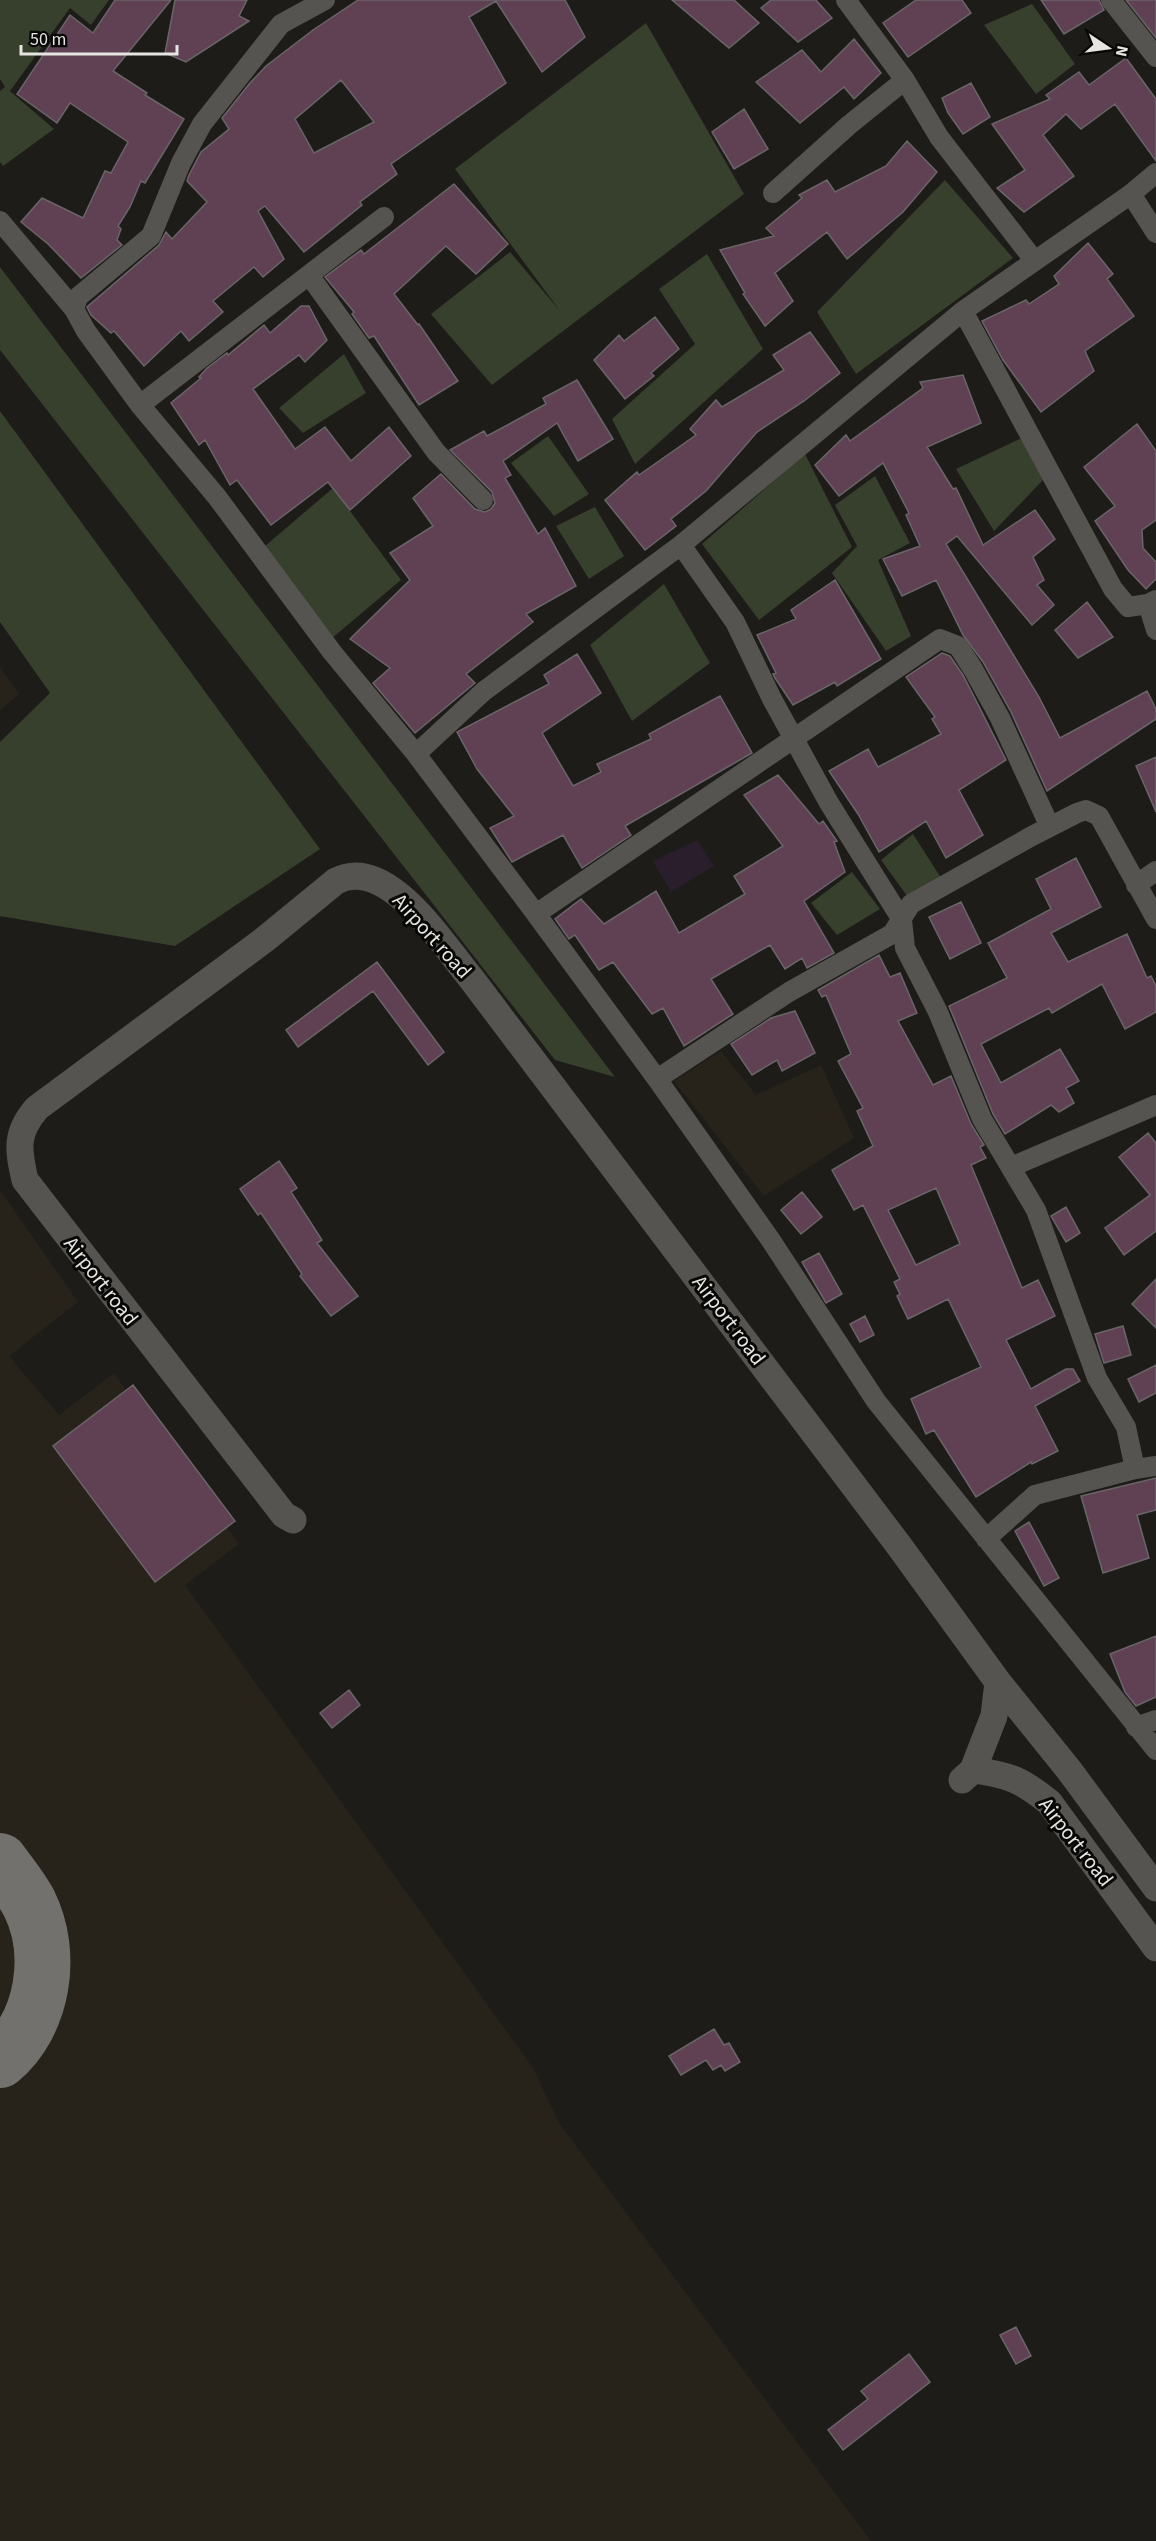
<svg xmlns="http://www.w3.org/2000/svg" width="1156" height="2541" font-family="'Source Sans 3',sans-serif">
  <style>
    .commercial { fill: #2a1e2c }
    .built { fill: #27231a }
    .green { fill: #373f2d }
    .lines { fill: none; stroke-linecap: round; stroke-linejoin: round }
    .taxiway { stroke: #72716e; stroke-width: 56 }
    .building { fill: #604154; stroke: #6a6568; stroke-width: 1.5; fill-rule: evenodd }
    .street { stroke: #565450; stroke-width: 20 }
    .secondary { stroke: #565450; stroke-width: 27 }
    .labels { text-anchor: middle; stroke-width: 6; stroke-linejoin: round; paint-order: stroke }
    .street-label { font-size: 21px; fill: #e6e5e2; stroke: #070705 }
  </style>
  <rect width="100%" height="100%" fill="#1d1c18"/>
  <!-- commercial -->
  <path class="commercial" d="M697,840L714,866L671,892L653,861Z"/>
  <!-- built -->
  <path class="built" d="M0,667L19,694L0,710Z
    M721,1051L756,1095L821,1065L854,1138L764,1196L674,1081Z
    M0,1190L78,1302L9,1356L59,1415L114,1373L126,1390L133,1385L235,1521L227,1527L239,1544L185,1585L533,2068L559,2123L871,2541H0Z"/>
  <!-- green -->
  <path class="green" d="M0,0H109L91,25L70,8L10,91L54,129L3,166L0,162V91L5,87L0,79Z
    M1032,4L1075,64L1036,94L984,25Z
    M646,23L744,194L492,385L431,314L510,252L560,311L455,169Z
    M945,180L1013,258L856,374L817,312Z
    M707,254L763,349L635,464L612,419L695,344L659,289Z
    M0,267L615,1077L555,1060L0,350Z
    M344,354L366,393L303,433L279,408Z
    M0,411L320,849L175,946L0,916V742L50,693L0,622Z
    M548,436L589,494L554,516L511,463Z
    M1024,437L1045,478L994,531L956,469Z
    M805,454L852,547L759,620L702,544Z
    M875,476L910,543L878,560L911,636L886,651L832,573L857,546L835,505Z
    M333,488L401,580L331,639L265,546Z
    M595,507L624,556L589,579L556,526Z
    M664,584L710,663L632,721L590,645Z
    M913,834L943,881L910,900L881,860Z
    M852,872L880,909L837,935L811,903Z"/>
  <g class="lines">
    <!-- taxiway -->
    <path class="taxiway" d="M0,1861C10,1875 21,1888 29,1903C54,1953 44,2023 0,2060"/>
  </g>
  <!-- building -->
  <path class="building" d="M115,0H171L113,71L147,93L145,95L184,119L145,183L141,181L130,207L118,226L121,229L117,240L122,245L81,278L48,244L21,222L42,198L83,218L105,171L111,173L128,142L70,103L57,123L17,94L70,15L93,33Z
    M175,0H247L239,16L249,21L186,62L165,53Z
    M358,0H565L585,37L542,72L496,1L469,17L506,83L391,164L397,174L360,202L362,205L304,252L265,206L258,211L284,259L263,277L254,267L213,301L223,312L189,341L181,331L144,366L114,331L111,333L91,315L87,307L159,245L166,232L172,239L207,202L187,181L189,175L201,152L229,129L222,118L250,83L266,66L313,30ZM341,80L374,122L314,153L295,119Z
    M672,0H734L759,23L729,48Z
    M771,0H816L832,18L798,42L761,8Z
    M916,0H962L971,13L908,57L883,23Z
    M1041,0H1099L1104,10L1064,34Z
    M1126,0H1156V38Z
    M854,39L881,73L854,99L844,87L800,123L756,82L802,50L821,72Z
    M1126,58L1156,99V161L1115,104L1081,129L1066,114L1043,135L1074,176L1024,212L997,188L1025,170L992,124L1050,99L1046,95L1079,72L1089,85Z
    M971,83L990,117L963,134L948,113L942,98Z
    M744,109L768,149L734,169L712,132Z
    M907,141L937,172L903,212L847,259L827,232L775,273L793,301L765,326L743,294L745,293L720,250L774,236L766,228L802,198L799,195L827,180L835,192L886,166Z
    M454,184L508,244L476,274L446,246L394,294L418,325L419,324L458,381L419,405L374,336L369,338L352,314L354,312L325,277L361,250L364,254Z
    M1088,243L1113,274L1107,279L1134,316L1085,351L1094,371L1041,412L1003,360L982,321L1026,300L1029,304L1059,284L1054,276Z
    M301,306H309L327,340L305,362L299,355L253,389L295,449L325,427L351,461L389,427L411,456L350,510L328,482L271,525L237,480L230,485L205,440L199,445L171,403L201,378L199,377L207,368L227,353L228,355L264,325L270,333Z
    M655,317L679,349L651,373L654,376L625,399L594,360L619,335L624,341Z
    M810,332L840,373L804,401L757,432L706,491L671,519L676,526L645,550L605,500L637,472L639,475L696,435L690,429L716,400L722,407L784,370L773,355Z
    M963,375L981,423L927,447L953,489L956,488L983,545L1035,510L1055,539L1033,557L1044,580L1037,585L1054,605L1032,625L957,536L946,544L1039,697L1060,738L1147,691L1156,709V719L1047,791L1011,712L983,662L963,635L936,580L902,596L883,559L920,546L906,515L909,513L883,463L839,496L815,465L846,435L850,441L923,388L920,382Z
    M577,380L613,439L578,461L557,423L503,461L511,475L505,478L538,534L545,528L576,586L526,614L533,622L466,674L475,683L415,733L373,683L390,668L350,639L410,580L390,553L433,526L413,498L441,474L475,509L485,512L491,509L495,503L492,492L450,450L484,431L487,436L546,404L543,398Z
    M1137,424L1156,451V520L1142,530L1143,548L1156,562V579L1146,589L1128,570L1095,521L1115,506L1084,467Z
    M835,580L881,659L837,686L835,682L793,705L775,678L773,674L776,673L757,635L796,619L791,610Z
    M1087,602L1113,637L1078,658L1055,630Z
    M942,653L950,656L963,675L1006,760L959,790L983,835L946,858L926,821L879,852L858,814L829,771L868,749L878,767L941,734L932,719L935,717L906,677Z
    M577,654L601,693L542,733L573,786L601,772L597,764L651,739L649,734L720,696L752,753L625,826L631,835L582,868L563,835L512,862L490,828L514,816L477,769L457,732L549,684L544,675Z
    M1156,757V812L1136,766Z
    M778,775L819,824L823,821L837,841L834,842L845,872L804,901L834,953L807,968L802,958L785,969L770,945L711,979L733,1014L684,1046L663,1008L652,1014L613,962L599,970L575,935L569,939L555,919L581,899L604,924L656,891L679,933L745,894L734,876L783,846L744,795Z
    M1076,858L1101,907L1051,933L1068,962L1127,934L1147,978L1151,976L1156,986V1012L1125,1029L1102,984L1052,1013L1049,1008L981,1044L1001,1083L1060,1049L1079,1081L1066,1088L1074,1103L1059,1112L1051,1105L1005,1134L993,1114L949,1006L1007,978L988,943L1051,909L1036,879Z
    M961,902L981,943L950,959L929,917Z
    M879,955L890,977L900,973L917,1013L898,1021L933,1085L951,1076L971,1124L984,1145L980,1147L986,1158L971,1165L1022,1288L1038,1280L1055,1316L1006,1340L1031,1389L1066,1369H1073L1080,1381L1035,1406L1058,1451L1032,1464L1031,1462L976,1497L934,1430L926,1434L911,1399L981,1367L948,1299L908,1319L897,1296L900,1294L894,1282L900,1279L863,1205L854,1210L832,1170L873,1146L857,1111L863,1108L838,1061L851,1054L826,995L822,997L818,990ZM936,1188L960,1244L916,1265L888,1210Z
    M377,962L444,1052L428,1065L373,991L298,1047L286,1030Z
    M795,1011L815,1053L782,1071L777,1060L752,1075L731,1044L771,1018Z
    M1148,1133L1156,1143V1231L1124,1255L1105,1228L1150,1195L1119,1157Z
    M279,1161L297,1188L291,1192L322,1240L317,1243L358,1296L331,1316L300,1276L302,1274L261,1213L258,1215L240,1189Z
    M802,1192L822,1217L801,1234L781,1210Z
    M1066,1207L1080,1233L1066,1242L1051,1216Z
    M819,1253L842,1294L826,1303L802,1262Z
    M1156,1279V1328L1132,1304Z
    M865,1316L874,1335L860,1342L850,1324Z
    M1123,1326L1131,1355L1104,1363L1095,1334Z
    M1156,1365V1393L1139,1402L1128,1379Z
    M133,1385L235,1521L155,1582L53,1446Z
    M1156,1478V1510L1137,1515L1149,1558L1103,1573L1081,1496Z
    M1029,1522L1059,1578L1044,1586L1015,1531Z
    M1156,1636V1697L1136,1706L1125,1692L1110,1654Z
    M349,1690L360,1705L332,1728L320,1713Z
    M714,2029L724,2045L729,2043L740,2062L725,2071L721,2065L713,2070L706,2060L681,2075L669,2056Z
    M1016,2327L1031,2356L1016,2364L1000,2335Z
    M909,2354L930,2382L843,2450L828,2430L868,2399L861,2391Z"/>
  <g class="lines">
    <!-- street -->
    <path class="street" d="M846,0L905,80L939,137L1034,260
      M1111,0L1156,57
      M773,193L849,125L905,80
      M1131,194L1156,233
      M0,221L74,309L86,331L140,405L217,497L332,652L416,754L536,914L657,1079L770,1239L876,1401L1156,1750
      M309,275L436,452L483,500
      M74,309L78,297L151,236L181,163L202,124L281,24L325,0
      M963,311L1113,589L1128,607L1148,604L1156,600
      M140,405L384,217
      M681,545L735,622L772,699L829,803L902,920L905,948L938,1012L982,1119L1036,1210L1097,1378L1126,1427L1135,1469
      M1148,604L1156,630
      M416,754L484,691L681,545L963,311L1131,194L1156,173
      M1136,885L1156,871
      M536,914L940,639L958,646L973,669L1000,718L1050,827
      M657,1079L789,992L892,934L911,904L1032,836L1077,813L1086,810L1099,816L1156,919
      M1011,1167L1156,1105
      M986,1539L1035,1495L1135,1469L1156,1466
      M1136,1727L1156,1720"/>
    <!-- secondary -->
    <path class="secondary" d="M293,1520L284,1515L25,1180C18,1150 15,1133 37,1108L264,940L336,881C387,854 442,944 470,977L900,1547L998,1682L1069,1770L1156,1888
      M973,1770L994,1716L998,1682
      M962,1780L973,1770C1009,1775 1020,1779 1049,1802L1156,1948"/>
  </g>
  <g class="labels">
    <!-- street labels -->
    <g class="street-label">
      <text transform="translate(432 936) rotate(48)" y="7">Airport road</text>
      <text transform="translate(101 1281) rotate(52)" y="7">Airport road</text>
      <text transform="translate(729 1320) rotate(53)" y="7">Airport road</text>
      <text transform="translate(1076 1842) rotate(52)" y="7">Airport road</text>
    </g>
  </g>
  <!-- north arrow -->
  <g transform="translate(1108 48) rotate(103)" stroke="#070705" stroke-width="4.5" paint-order="stroke">
  <path d="M0-4.5L10 22L0 15L-10 22Z" fill="#e6e5e2"/>
  <text y="-9" font-size="16" font-weight="bold" text-anchor="middle" fill="#e6e5e2">N</text>
  </g>
  <!-- scale -->
  <path d="M21 45v9h156v-9" fill="none" stroke="#e6e5e2" stroke-width="3"/>
  <text x="30" y="45" font-size="18" fill="#e6e5e2" stroke="#070705" stroke-width="4.5" paint-order="stroke">50 m</text>
</svg>
